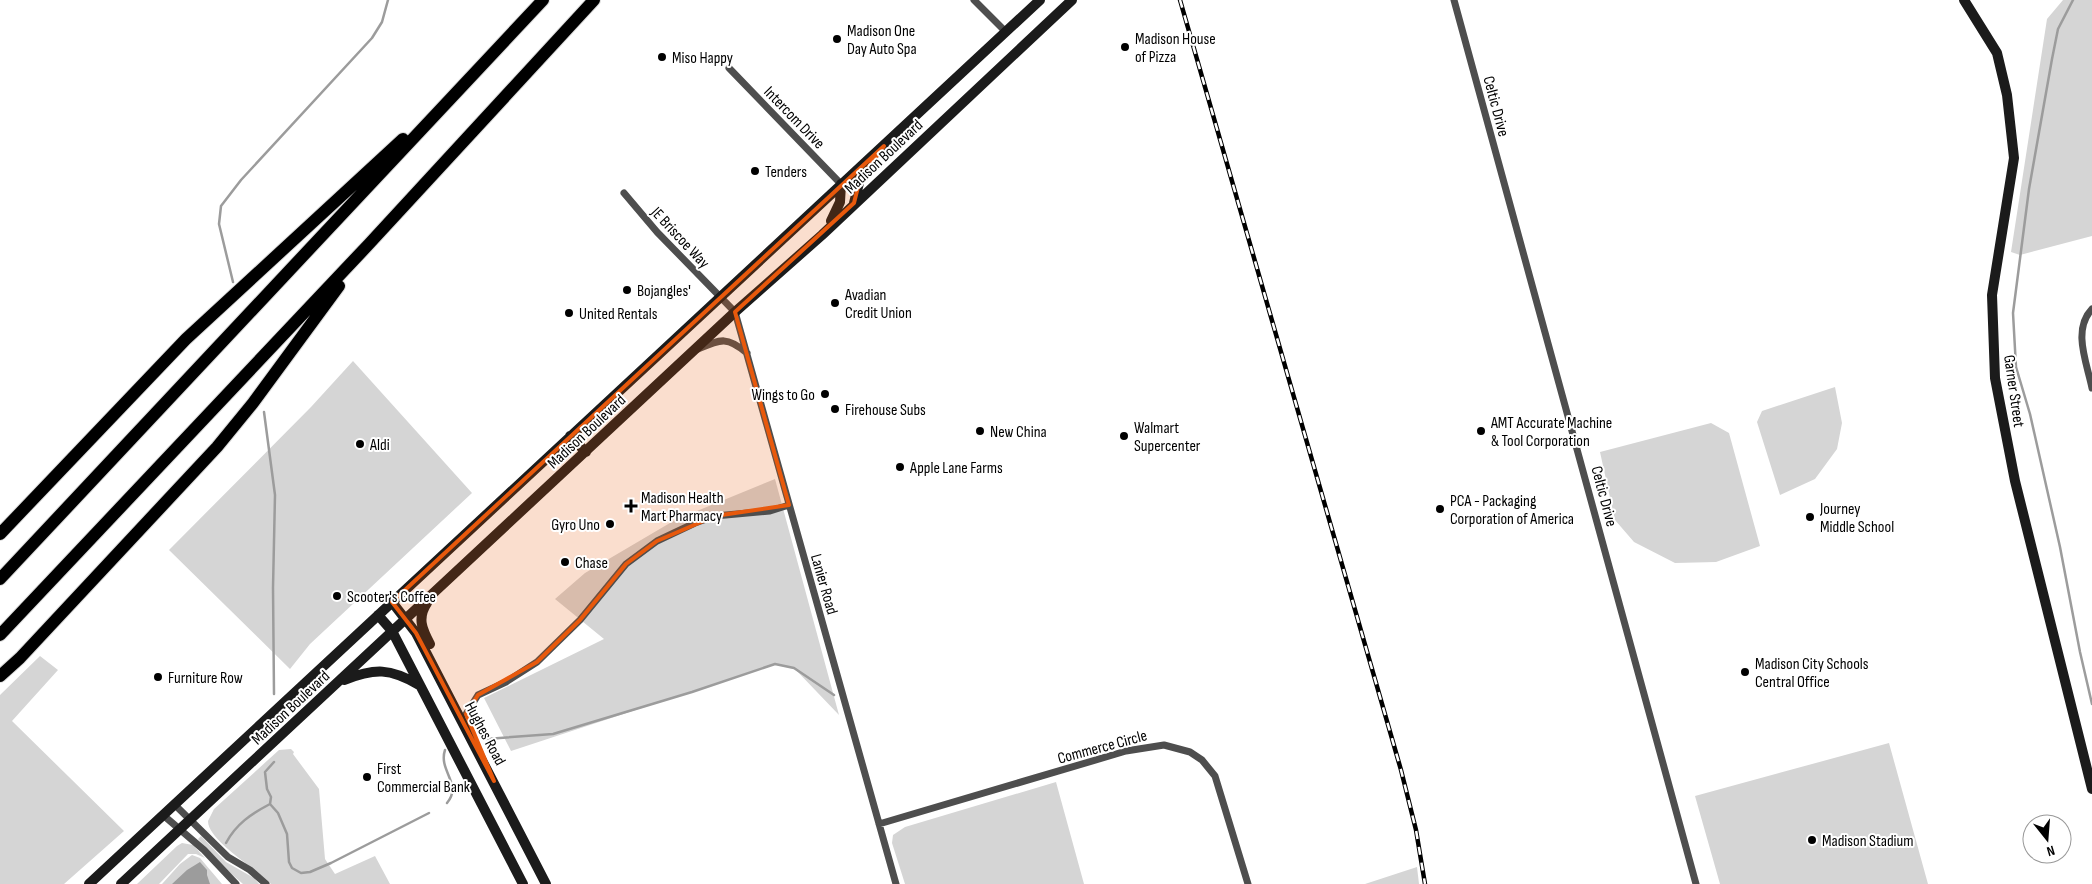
<svg xmlns="http://www.w3.org/2000/svg" width="2092" height="884" font-family="'Sofia Sans Condensed',sans-serif">
  <style>
    .green { fill: #d5d5d5 }
    .water { fill: #9c9c9c }
    .lines { fill: none; stroke-linecap: round; stroke-linejoin: round }
    .stream { stroke: #9c9c9c; stroke-width: 2.5 }
    .highway-casing { stroke: #dbdbdb; stroke-width: 14 }
    .street { stroke: #4e4e4e; stroke-width: 7 }
    .secondary { stroke: #1b1b1b; stroke-width: 10 }
    .highway { stroke: #000; stroke-width: 12 }
    .rail-casing { stroke: #000; stroke-width: 4.5 }
    .rail { stroke: #fff; stroke-width: 2.5; stroke-dasharray: 8; stroke-linecap: butt }
    .marked { fill: #e8590c; fill-opacity: 0.2; stroke: #e8590c; stroke-width: 4; stroke-linejoin: round }
    .poi-dot { fill: #000; stroke: #fff; stroke-width: 2 }
    .labels { text-anchor: middle; stroke-width: 4; stroke-linejoin: round; paint-order: stroke }
    .poi-label { font-size: 16px; fill: #000; stroke: #fff; text-anchor: start }
    .street-label { font-size: 16px; fill: #000; stroke: #fff }
  </style>
  <rect width="100%" height="100%" fill="#fff"/>
  <!-- green -->
  <path class="green" d="M2063,0H2092V236L2020,255L2011,252L2047,19Z
    M353,361L472,493L310,644L290,669L169,550L311,407Z
    M1835,387L1842,423L1837,449L1815,479L1780,495L1757,422L1762,411Z
    M1711,423L1729,433L1760,546L1716,562L1675,563L1634,542L1615,520L1600,452Z
    M775,479L839,715L794,668L775,664L511,751L484,698L604,639L555,599L585,573L675,520Z
    M40,656L58,670L12,721L124,831L64,884H0V695Z
    M1889,743L1928,884H1720L1695,796Z
    M291,749L294,752L293,754L319,789L325,859L335,874L375,856L390,884H271C256,868 208,841 208,821L214,809L279,750Z
    M1056,782L1084,884H905L892,843L893,835L905,827Z
    M201,836L226,862L254,878L259,884H243L227,870L198,839Z
    M182,843L193,845L205,858L196,854H188L159,884H137L177,846Z
    M192,855L200,858L222,884H162L180,864Z
    M1417,867L1419,884H1365Z"/>
  <!-- water -->
  <path class="water" d="M200,862L207,870V875L210,884H172L187,870Z"/>
  <g class="lines">
    <!-- stream -->
    <path class="stream" d="M2073,0L2058,29L2052,59L2029,189L2013,313L2016,367L2030,414L2060,547L2080,652L2092,704
      M233,282L219,224L221,206L241,180L372,38L382,22L388,0
      M264,412L275,495L273,588L274,694
      M486,739L553,734L692,692L775,664L794,668L834,695
      M445,750C438,771 463,784 447,803
      M270,804L278,813L287,834L289,862L292,868L301,873L310,872L331,863L429,813
      M226,843C236,824 251,814 270,804L271,797L267,789L265,772L274,762"/>
    <defs>
      <path id="highway" d="M0,534L186,339L403,139
        M0,579L543,0
        M0,635L369,244L594,0
        M0,676L20,658L217,447L253,403L339,286"/>
    </defs>
    <!-- highway casing -->
    <use href="#highway" class="highway-casing"/>
    <!-- street -->
    <path class="street" d="M974,0L1006,32
      M1454,0L1696,884
      M729,68L841,184
      M624,193L657,232L735,312L896,884
      M2092,309C2072,330 2087,363 2092,388
      M698,349C721,339 727,336 747,353
      M466,714L478,695L506,682L537,662L580,620L626,564L657,541L695,523L715,516L770,511L789,505
      M174,804L228,857L250,870L266,884
      M163,815L204,850L236,884
      M879,824L1126,751L1164,745L1190,752L1202,760L1215,776L1248,884"/>
    <!-- secondary -->
    <path class="secondary" d="M1964,0L1997,53L2007,95L2014,158L1992,295L1995,378L2015,481L2092,789
      M854,203L860,179L873,161
      M831,221L840,202L841,184
      M570,436L586,452
      M392,602L416,633L546,884
      M427,603C417,618 422,629 430,644
      M378,615L392,631L523,884
      M344,680C375,668 390,668 419,685
      M89,884L1040,0
      M121,884L735,312L822,235L1072,0"/>
    <!-- highway -->
    <use href="#highway" class="highway"/>
    <defs>
      <path id="rail" d="M1180,0L1401,770L1416,830L1425,884"/>
    </defs>
    <!-- rail casing -->
    <use href="#rail" class="rail-casing"/>
    <!-- rail -->
    <use href="#rail" class="rail"/>
  </g>
  <!-- marked area -->
  <path class="marked" d="M884,146L860,179L854,203L735,312L789,505L715,516L657,541L626,564L580,620L537,662L478,695L466,714L494,781L416,633L392,602Z"/>
  <!-- markers -->
  <g class="poi-dot">
    <circle cx="837" cy="39" r="5"/>
    <circle cx="1125" cy="47" r="5"/>
    <circle cx="662" cy="57" r="5"/>
    <circle cx="755" cy="171" r="5"/>
    <circle cx="627" cy="290" r="5"/>
    <circle cx="835" cy="303" r="5"/>
    <circle cx="569" cy="313" r="5"/>
    <circle cx="825" cy="394" r="5"/>
    <circle cx="835" cy="409" r="5"/>
    <circle cx="980" cy="431" r="5"/>
    <circle cx="1481" cy="431" r="5"/>
    <circle cx="1124" cy="436" r="5"/>
    <circle cx="360" cy="444" r="5"/>
    <circle cx="900" cy="467" r="5"/>
    <path d="M628.5 498.5h5v5h5v5h-5v5h-5v-5h-5v-5h5z"/>
    <circle cx="1440" cy="509" r="5"/>
    <circle cx="1810" cy="517" r="5"/>
    <circle cx="610" cy="524" r="5"/>
    <circle cx="565" cy="562" r="5"/>
    <circle cx="337" cy="596" r="5"/>
    <circle cx="1745" cy="672" r="5"/>
    <circle cx="158" cy="677" r="5"/>
    <circle cx="367" cy="777" r="5"/>
    <circle cx="1812" cy="840" r="5"/>
  </g>
  <g class="labels">
    <!-- poi labels -->
    <g class="poi-label">
      <text x="847" y="36">Madison One<tspan x="847" dy="18">Day Auto Spa</tspan></text>
      <text x="1135" y="44">Madison House<tspan x="1135" dy="18">of Pizza</tspan></text>
      <text x="672" y="63">Miso Happy</text>
      <text x="765" y="177">Tenders</text>
      <text x="637" y="296">Bojangles'</text>
      <text x="845" y="300">Avadian<tspan x="845" dy="18">Credit Union</tspan></text>
      <text x="579" y="319">United Rentals</text>
      <text x="815" y="400" text-anchor="end">Wings to Go</text>
      <text x="845" y="415">Firehouse Subs</text>
      <text x="1491" y="428">AMT Accurate Machine<tspan x="1491" dy="18">&amp; Tool Corporation</tspan></text>
      <text x="1134" y="433">Walmart<tspan x="1134" dy="18">Supercenter</tspan></text>
      <text x="990" y="437">New China</text>
      <text x="370" y="450">Aldi</text>
      <text x="910" y="473">Apple Lane Farms</text>
      <text x="641" y="503">Madison Health<tspan x="641" dy="18">Mart Pharmacy</tspan></text>
      <text x="1450" y="506">PCA - Packaging<tspan x="1450" dy="18">Corporation of America</tspan></text>
      <text x="1820" y="514">Journey<tspan x="1820" dy="18">Middle School</tspan></text>
      <text x="600" y="530" text-anchor="end">Gyro Uno</text>
      <text x="575" y="568">Chase</text>
      <text x="347" y="602">Scooter's Coffee</text>
      <text x="1755" y="669">Madison City Schools<tspan x="1755" dy="18">Central Office</tspan></text>
      <text x="168" y="683">Furniture Row</text>
      <text x="377" y="774">First<tspan x="377" dy="18">Commercial Bank</tspan></text>
      <text x="1822" y="846">Madison Stadium</text>
    </g>
    <!-- street labels -->
    <g class="street-label">
      <text transform="translate(1497 106) rotate(75)" y="6">Celtic Drive</text>
      <text transform="translate(795 117) rotate(46)" y="6">Intercom Drive</text>
      <text transform="translate(883 156) rotate(-43)" y="6">Madison Boulevard</text>
      <text transform="translate(681 237) rotate(47)" y="6">JE Briscoe Way</text>
      <text transform="translate(2015 391) rotate(82)" y="6">Garner Street</text>
      <text transform="translate(586 431) rotate(-43)" y="6">Madison Boulevard</text>
      <text transform="translate(1605 496) rotate(75)" y="6">Celtic Drive</text>
      <text transform="translate(825 584) rotate(74)" y="6">Lanier Road</text>
      <text transform="translate(290 707) rotate(-43)" y="6">Madison Boulevard</text>
      <text transform="translate(486 733) rotate(62)" y="6">Hughes Road</text>
      <text transform="translate(1102 746) rotate(-15)" y="6">Commerce Circle</text>
    </g>
  </g>
  <!-- north arrow -->
  <g transform="translate(2047 839) rotate(163)"><circle r="24" fill="#ffffff" stroke="#999999"/>
  <path d="M0-4L9 19L0 12L-9 19Z" fill="#000000"/>
  <text y="-8" font-size="14" font-weight="bold" text-anchor="middle" fill="#000000">N</text>
  </g>
</svg>
